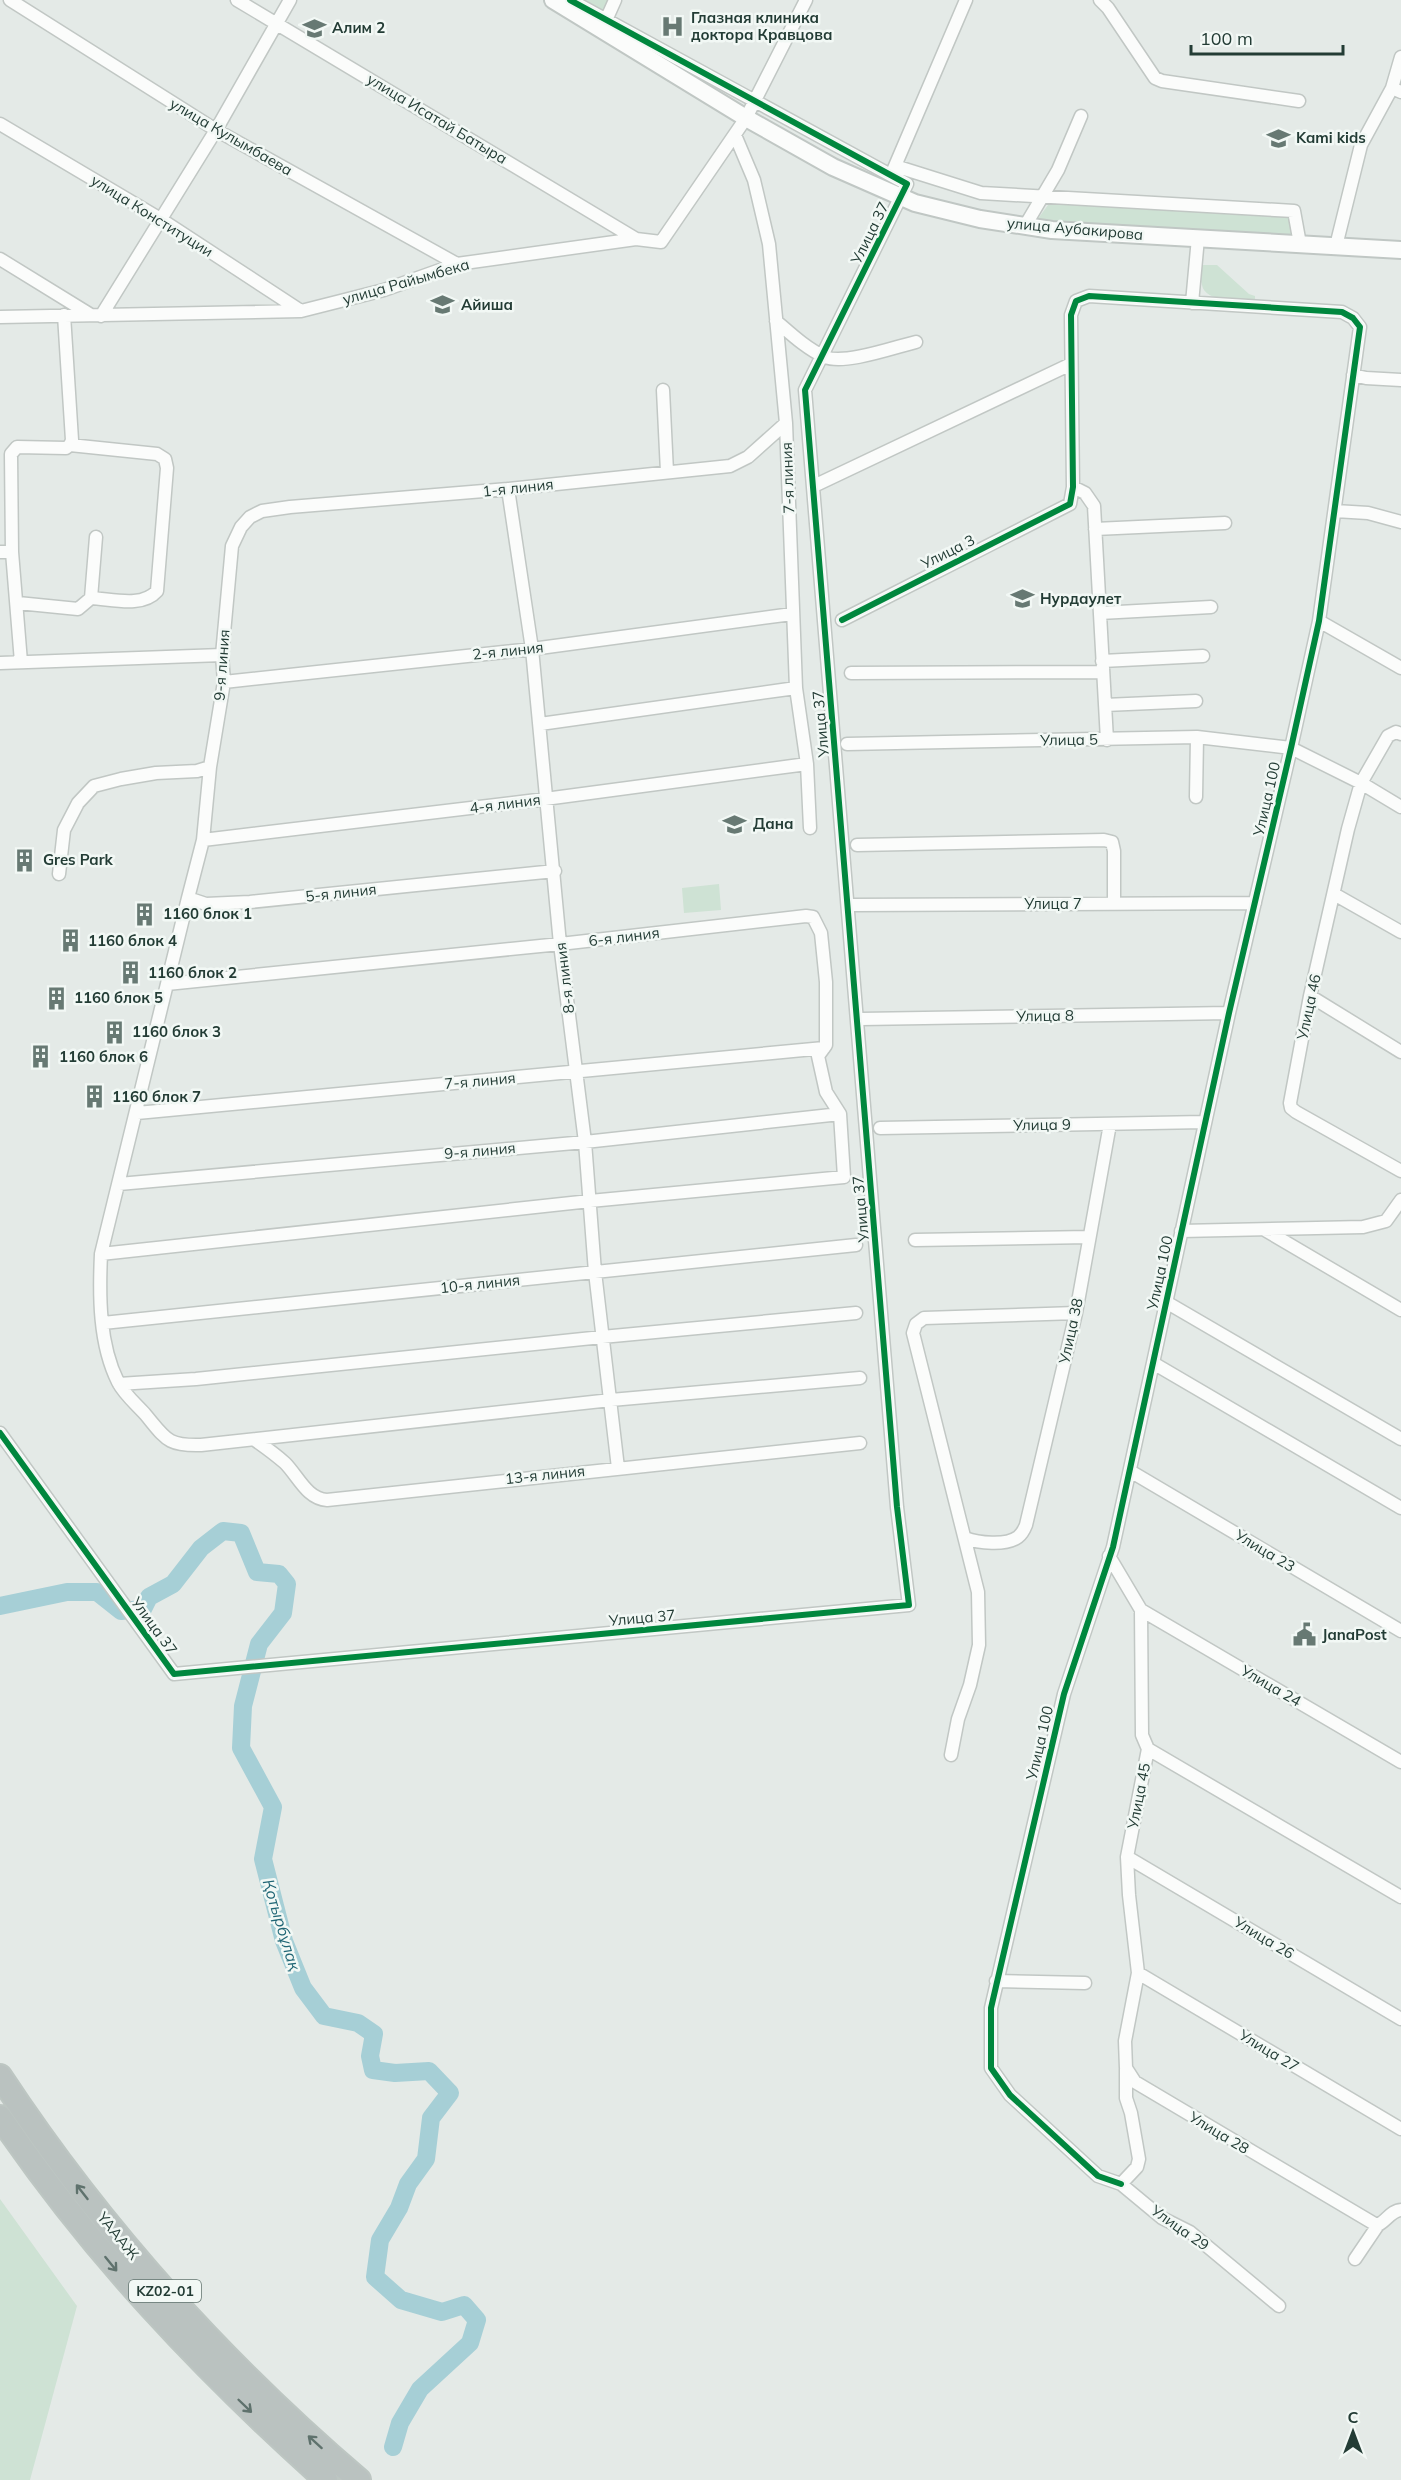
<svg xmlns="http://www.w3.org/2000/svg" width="1401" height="2480" font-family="Mulish,sans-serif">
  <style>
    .green { fill: #cee2d4 }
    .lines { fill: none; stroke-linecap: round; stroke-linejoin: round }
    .river { stroke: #a6cfd6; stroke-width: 18 }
    .minor-casing { stroke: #c1c7c4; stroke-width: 15 }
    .secondary-casing { stroke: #c0c7c4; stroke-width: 20 }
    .motorway-casing { stroke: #bdc6c2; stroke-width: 26 }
    .minor { stroke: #fbfcfb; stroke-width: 12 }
    .secondary { stroke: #fbfcfb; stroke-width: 16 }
    .motorway { stroke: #bac2c0; stroke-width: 22 }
    .cycleway-casing { stroke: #f2f8f5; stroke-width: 10 }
    .cycleway { stroke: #00873e; stroke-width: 6 }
    .oneway { stroke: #5f726d }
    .labels { text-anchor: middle; stroke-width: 5; stroke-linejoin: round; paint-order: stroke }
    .shield { fill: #f2f8f5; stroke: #61746f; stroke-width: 1.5 }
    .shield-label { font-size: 14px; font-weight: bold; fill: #233c35 }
    .poi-label { font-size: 15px; font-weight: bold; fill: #233c35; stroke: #f2f8f5; text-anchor: start }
    .street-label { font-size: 15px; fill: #233c35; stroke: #f2f8f5 }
    .water-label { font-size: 16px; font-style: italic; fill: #206675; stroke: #f2f8f5 }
  </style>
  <rect width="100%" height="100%" fill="#e4eae7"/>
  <!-- green -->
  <path class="green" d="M570,0H609L601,17Z
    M1051,201L1291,216V237L1037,220Z
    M1202,265H1217L1249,294L1255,296V301C1241,300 1205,303 1202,285C1200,279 1202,271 1202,265Z
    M719,884L721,910L684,913L682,888Z
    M0,2199L77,2306L30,2480H0Z"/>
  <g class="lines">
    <!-- river -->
    <path class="river" d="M0,1606L67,1592H97L121,1611L143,1609L149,1597L173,1584L201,1548L223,1531L241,1533L257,1572L279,1574L287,1584L283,1613L259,1644L243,1706L241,1748L273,1807L263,1859L284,1941L303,1988L324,2016L358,2023L374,2034L370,2056L373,2070L395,2073L429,2071L450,2093L431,2118L426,2159L408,2184L399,2208L380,2240L375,2277L401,2300L442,2312L464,2305L477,2320L470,2343L420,2389L400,2423L393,2447"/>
    <defs>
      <path id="minor" d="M10,0L216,130L457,264
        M237,0L636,239
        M1100,0L1108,8L1155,78L1162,81L1299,101
        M603,27L615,0
        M1401,57L1392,88L1401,92
        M0,124L162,220L301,311
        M735,135L754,180L769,244L786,423L796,688L807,764L810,828
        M895,166L981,193L1294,211L1300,244
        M892,173L966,0
        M1025,226L1058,170L1081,116
        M1336,246L1361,145L1392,88
        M0,259L91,315
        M1192,303L1198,238
        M101,316L216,130L290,0
        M0,317L301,311L384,290L457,264L636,239L661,242L746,118L806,0
        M776,321C791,334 807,349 825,357C845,365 895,347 916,342
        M1353,375L1366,378L1401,380
        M663,390L667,472
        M818,484L1071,364
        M1073,487L1085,493L1094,506L1107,740
        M508,489L532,649L560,944L585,1142L595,1272L618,1468
        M1335,511L1368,513L1401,522
        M1095,529L1225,523
        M0,552H12
        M91,598L96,537
        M18,603L78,609L91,598C112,599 142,608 157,591L167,468L165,459L157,454L70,445
        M1100,613L1211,607
        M842,620L1070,504L1073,487L1071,315L1076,301L1089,296L1342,312L1353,318L1360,327L1319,621L1291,748L1229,1013L1113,1547L1064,1694L991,2008V2068L1010,2095L1098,2176L1121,2184
        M1319,621L1401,668
        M1102,661L1203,656
        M21,662L12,552L11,454L17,447L66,448L70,445L72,440L64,315
        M0,663L222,655
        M851,673L1103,672
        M224,682L532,649L792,614
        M1105,705L1196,701
        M540,724L796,688
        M1401,734L1396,732L1388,736L1361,783L1348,829L1310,996L1290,1103L1291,1108L1296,1112L1401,1171
        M847,744L1197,737L1291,748L1361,783L1401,807
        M1196,797L1197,737
        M203,840L545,799L807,764
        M857,845L1104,840L1112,842L1114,851V904
        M555,871L250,902L206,904L188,898L203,840L210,767L224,682L222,655L232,546L241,527L250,517L262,511L290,507L508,489L730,466L748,457L786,423
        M59,874L64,830L78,803L94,786L121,779L156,773L197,771L210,767
        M1334,894L1401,932
        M188,898L101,1254C99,1296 99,1344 118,1382C124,1394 136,1404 145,1414C166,1439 167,1446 201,1445L611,1400L860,1378
        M852,905L1255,903
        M1310,996L1401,1052
        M861,1019L1229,1013
        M137,1113L824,1048
        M880,1128L1204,1122
        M119,1184L585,1142L840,1114
        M1265,1230L1401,1310
        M1181,1231L1363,1227L1386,1221L1401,1200
        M915,1240L1089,1237
        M101,1254L590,1201L844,1177L840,1114L826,1092L818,1056L826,1045V982L821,933L813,917L806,916L560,944L167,984
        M1166,1302L1401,1439
        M103,1323L856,1245
        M1153,1363L1401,1508
        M119,1384L196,1379L602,1337L856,1313
        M0,1433L174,1674L909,1605L897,1507L805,390L907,184L570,0
        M255,1440C265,1447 276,1455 285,1463C298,1476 307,1499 327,1500L860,1443
        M1130,1471L1401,1631
        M965,1538C978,1543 1006,1546 1018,1537C1022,1534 1024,1530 1026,1525L1076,1313L1110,1124
        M1109,1556L1141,1610L1142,1735L1148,1749L1127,1857L1129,1895L1138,1973L1125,2041L1126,2068L1135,2082L1373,2223L1378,2225C1386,2221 1392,2210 1401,2210
        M1141,1610L1401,1762
        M1148,1749L1401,1897
        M951,1755L958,1719L970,1685L979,1645L978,1592L913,1333L916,1324L924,1318L1076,1313
        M1127,1857L1401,2019
        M1138,1973L1401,2129
        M996,1981L1085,1983
        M1126,2069V2098L1131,2113L1139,2159L1137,2167L1121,2184L1162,2218L1190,2232L1279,2306
        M1355,2259L1378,2225"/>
      <path id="secondary" d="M553,0L746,118L833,167L915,203L980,219L1052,230L1401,250"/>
      <path id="motorway" d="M0,2076C100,2228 221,2362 359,2480
        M0,2117C94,2255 202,2369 326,2480"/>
    </defs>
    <!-- minor casing -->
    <use href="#minor" class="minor-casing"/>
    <!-- secondary casing -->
    <use href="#secondary" class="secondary-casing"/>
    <!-- motorway casing -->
    <use href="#motorway" class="motorway-casing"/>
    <!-- minor -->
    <use href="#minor" class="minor"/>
    <!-- secondary -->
    <use href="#secondary" class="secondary"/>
    <!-- motorway -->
    <use href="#motorway" class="motorway"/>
    <defs>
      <path id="cycleway" d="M842,620L1070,504L1073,487L1071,315L1076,301L1089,296L1342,312L1353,318L1360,327L1319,621L1291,748L1229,1013L1113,1547L1064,1694L991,2008V2068L1010,2095L1098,2176L1121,2184
        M0,1433L174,1674L909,1605L897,1507L805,390L907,184L570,0"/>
    </defs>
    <!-- cycleway casing -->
    <use href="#cycleway" class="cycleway-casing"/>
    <!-- cycleway -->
    <use href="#cycleway" class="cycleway"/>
  </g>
  <!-- one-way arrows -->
  <defs><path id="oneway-shaft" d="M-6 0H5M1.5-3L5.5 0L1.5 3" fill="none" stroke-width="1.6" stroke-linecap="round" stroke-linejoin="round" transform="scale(1.5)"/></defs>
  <g class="oneway">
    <use href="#oneway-shaft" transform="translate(82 2192) rotate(-128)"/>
    <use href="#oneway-shaft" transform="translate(111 2264) rotate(51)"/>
    <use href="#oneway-shaft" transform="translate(245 2406) rotate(44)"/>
    <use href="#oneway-shaft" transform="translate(315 2442) rotate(-138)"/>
  </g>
  <!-- icons -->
  <defs>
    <symbol id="hospital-bare" viewBox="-9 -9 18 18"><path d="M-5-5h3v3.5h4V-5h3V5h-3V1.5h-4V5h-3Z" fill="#677973" stroke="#f2f8f5" stroke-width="2.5" paint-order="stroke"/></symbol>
    <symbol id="school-bare" viewBox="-9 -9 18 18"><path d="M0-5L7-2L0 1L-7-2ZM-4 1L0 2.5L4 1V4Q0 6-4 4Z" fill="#677973" stroke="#f2f8f5" stroke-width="2.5" paint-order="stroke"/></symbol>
    <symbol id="building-bare" viewBox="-9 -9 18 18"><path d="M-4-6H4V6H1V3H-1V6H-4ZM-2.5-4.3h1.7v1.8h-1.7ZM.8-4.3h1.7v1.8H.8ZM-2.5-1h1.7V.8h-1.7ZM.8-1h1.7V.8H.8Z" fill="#677973" stroke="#f2f8f5" stroke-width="2.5" paint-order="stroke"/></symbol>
    <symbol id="civic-bare" viewBox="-9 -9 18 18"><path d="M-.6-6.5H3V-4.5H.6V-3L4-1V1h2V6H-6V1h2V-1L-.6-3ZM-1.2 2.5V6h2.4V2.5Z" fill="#677973" stroke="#f2f8f5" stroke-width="2.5" paint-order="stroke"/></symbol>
  </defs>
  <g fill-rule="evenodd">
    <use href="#hospital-bare" x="656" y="10" width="33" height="33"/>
    <use href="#school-bare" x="298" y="12" width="33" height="33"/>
    <use href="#school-bare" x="1262" y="122" width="33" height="33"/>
    <use href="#school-bare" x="426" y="288" width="33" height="33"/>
    <use href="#school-bare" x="1006" y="582" width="33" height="33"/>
    <use href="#school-bare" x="718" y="808" width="33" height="33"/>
    <use href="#building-bare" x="8" y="844" width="33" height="33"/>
    <use href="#building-bare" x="128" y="898" width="33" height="33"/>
    <use href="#building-bare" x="54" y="924" width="33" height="33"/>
    <use href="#building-bare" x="114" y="956" width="33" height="33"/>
    <use href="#building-bare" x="40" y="982" width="33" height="33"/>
    <use href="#building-bare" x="98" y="1016" width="33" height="33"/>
    <use href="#building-bare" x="24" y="1040" width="33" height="33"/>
    <use href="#building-bare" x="78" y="1080" width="33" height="33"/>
    <use href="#civic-bare" x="1288" y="1618" width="33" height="33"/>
  </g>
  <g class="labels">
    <!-- shield labels -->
    <rect class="shield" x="129" y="2280" width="72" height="22" rx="4.5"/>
    <g class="shield-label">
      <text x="165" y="2296">KZ02-01</text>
    </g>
    <!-- poi labels -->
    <g class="poi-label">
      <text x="691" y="23">Глазная клиника<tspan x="691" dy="17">доктора Кравцова</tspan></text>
      <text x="332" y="33">Алим 2</text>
      <text x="1296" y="143">Kami kids</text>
      <text x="461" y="310">Айиша</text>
      <text x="1040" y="604">Нурдаулет</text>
      <text x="753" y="829">Дана</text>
      <text x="43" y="865">Gres Park</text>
      <text x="163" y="919">1160 блок 1</text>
      <text x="88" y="946">1160 блок 4</text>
      <text x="148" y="978">1160 блок 2</text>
      <text x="74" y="1003">1160 блок 5</text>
      <text x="132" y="1037">1160 блок 3</text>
      <text x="59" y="1062">1160 блок 6</text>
      <text x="112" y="1102">1160 блок 7</text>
      <text x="1322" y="1640">JanaPost</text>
    </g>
    <!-- street labels -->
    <g class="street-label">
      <text transform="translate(437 119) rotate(31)" y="5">улица Исатай Батыра</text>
      <text transform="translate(231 137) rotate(30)" y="5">улица Кулымбаева</text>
      <text transform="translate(152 216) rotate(32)" y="5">улица Конституции</text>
      <text transform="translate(1075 229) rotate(5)" y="5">улица Аубакирова</text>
      <text transform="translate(870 233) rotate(-64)" y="5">Улица 37</text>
      <text transform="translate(406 282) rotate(-16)" y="5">улица Райымбека</text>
      <text transform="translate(788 478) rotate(-92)" y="5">7-я линия</text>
      <text transform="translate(518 488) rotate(-6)" y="5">1-я линия</text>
      <text transform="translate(948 552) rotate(-27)" y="5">Улица 3</text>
      <text transform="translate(508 651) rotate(-6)" y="5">2-я линия</text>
      <text transform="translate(222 665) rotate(-86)" y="5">9-я линия</text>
      <text transform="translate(821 724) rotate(-95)" y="5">Улица 37</text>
      <text transform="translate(1069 740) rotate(-1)" y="5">Улица 5</text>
      <text transform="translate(1267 799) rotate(-77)" y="5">Улица 100</text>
      <text transform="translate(505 804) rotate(-7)" y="5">4-я линия</text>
      <text transform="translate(341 893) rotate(-6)" y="5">5-я линия</text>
      <text x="1053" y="909">Улица 7</text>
      <text transform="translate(624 937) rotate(-7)" y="5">6-я линия</text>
      <text transform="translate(565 978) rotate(-97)" y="5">8-я линия</text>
      <text transform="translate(1309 1007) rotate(-78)" y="5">Улица 46</text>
      <text transform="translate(1045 1016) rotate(-1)" y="5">Улица 8</text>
      <text transform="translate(480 1081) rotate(-5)" y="5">7-я линия</text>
      <text transform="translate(1042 1125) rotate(-1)" y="5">Улица 9</text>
      <text transform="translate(480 1151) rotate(-5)" y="5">9-я линия</text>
      <text transform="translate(861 1209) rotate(-95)" y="5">Улица 37</text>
      <text transform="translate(1160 1273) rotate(-78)" y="5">Улица 100</text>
      <text transform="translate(480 1284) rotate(-6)" y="5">10-я линия</text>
      <text transform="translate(1071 1331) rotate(-78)" y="5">Улица 38</text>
      <text transform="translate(545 1475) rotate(-6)" y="5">13-я линия</text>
      <text transform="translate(1265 1551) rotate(31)" y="5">Улица 23</text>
      <text transform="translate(642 1618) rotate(-5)" y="5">Улица 37</text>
      <text transform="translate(154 1626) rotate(54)" y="5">Улица 37</text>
      <text transform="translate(1271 1686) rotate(30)" y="5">Улица 24</text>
      <text transform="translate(1040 1743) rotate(-77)" y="5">Улица 100</text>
      <text transform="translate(1139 1796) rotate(-79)" y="5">Улица 45</text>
      <text transform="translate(1264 1938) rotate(31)" y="5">Улица 26</text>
      <text transform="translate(1269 2051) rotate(31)" y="5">Улица 27</text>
      <text transform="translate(1219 2133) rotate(31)" y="5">Улица 28</text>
      <text transform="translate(1180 2228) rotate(35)" y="5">Улица 29</text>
      <text transform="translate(118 2236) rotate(51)" y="5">ҮАААЖ</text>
    </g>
    <!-- water labels -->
    <g class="water-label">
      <text transform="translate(282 1925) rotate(73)" y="6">Қотырбұлақ</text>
    </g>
  </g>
  <!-- north arrow -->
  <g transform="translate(1353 2432)" stroke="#f2f8f5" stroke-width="4.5" paint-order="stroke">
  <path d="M0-4.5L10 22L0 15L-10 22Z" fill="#233c35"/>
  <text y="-9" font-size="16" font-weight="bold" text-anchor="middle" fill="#233c35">С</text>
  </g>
  <!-- scale -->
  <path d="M1191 45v9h152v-9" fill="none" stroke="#233c35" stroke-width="3"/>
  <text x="1200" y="45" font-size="18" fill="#233c35" stroke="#f2f8f5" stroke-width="4.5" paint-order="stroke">100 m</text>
</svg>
